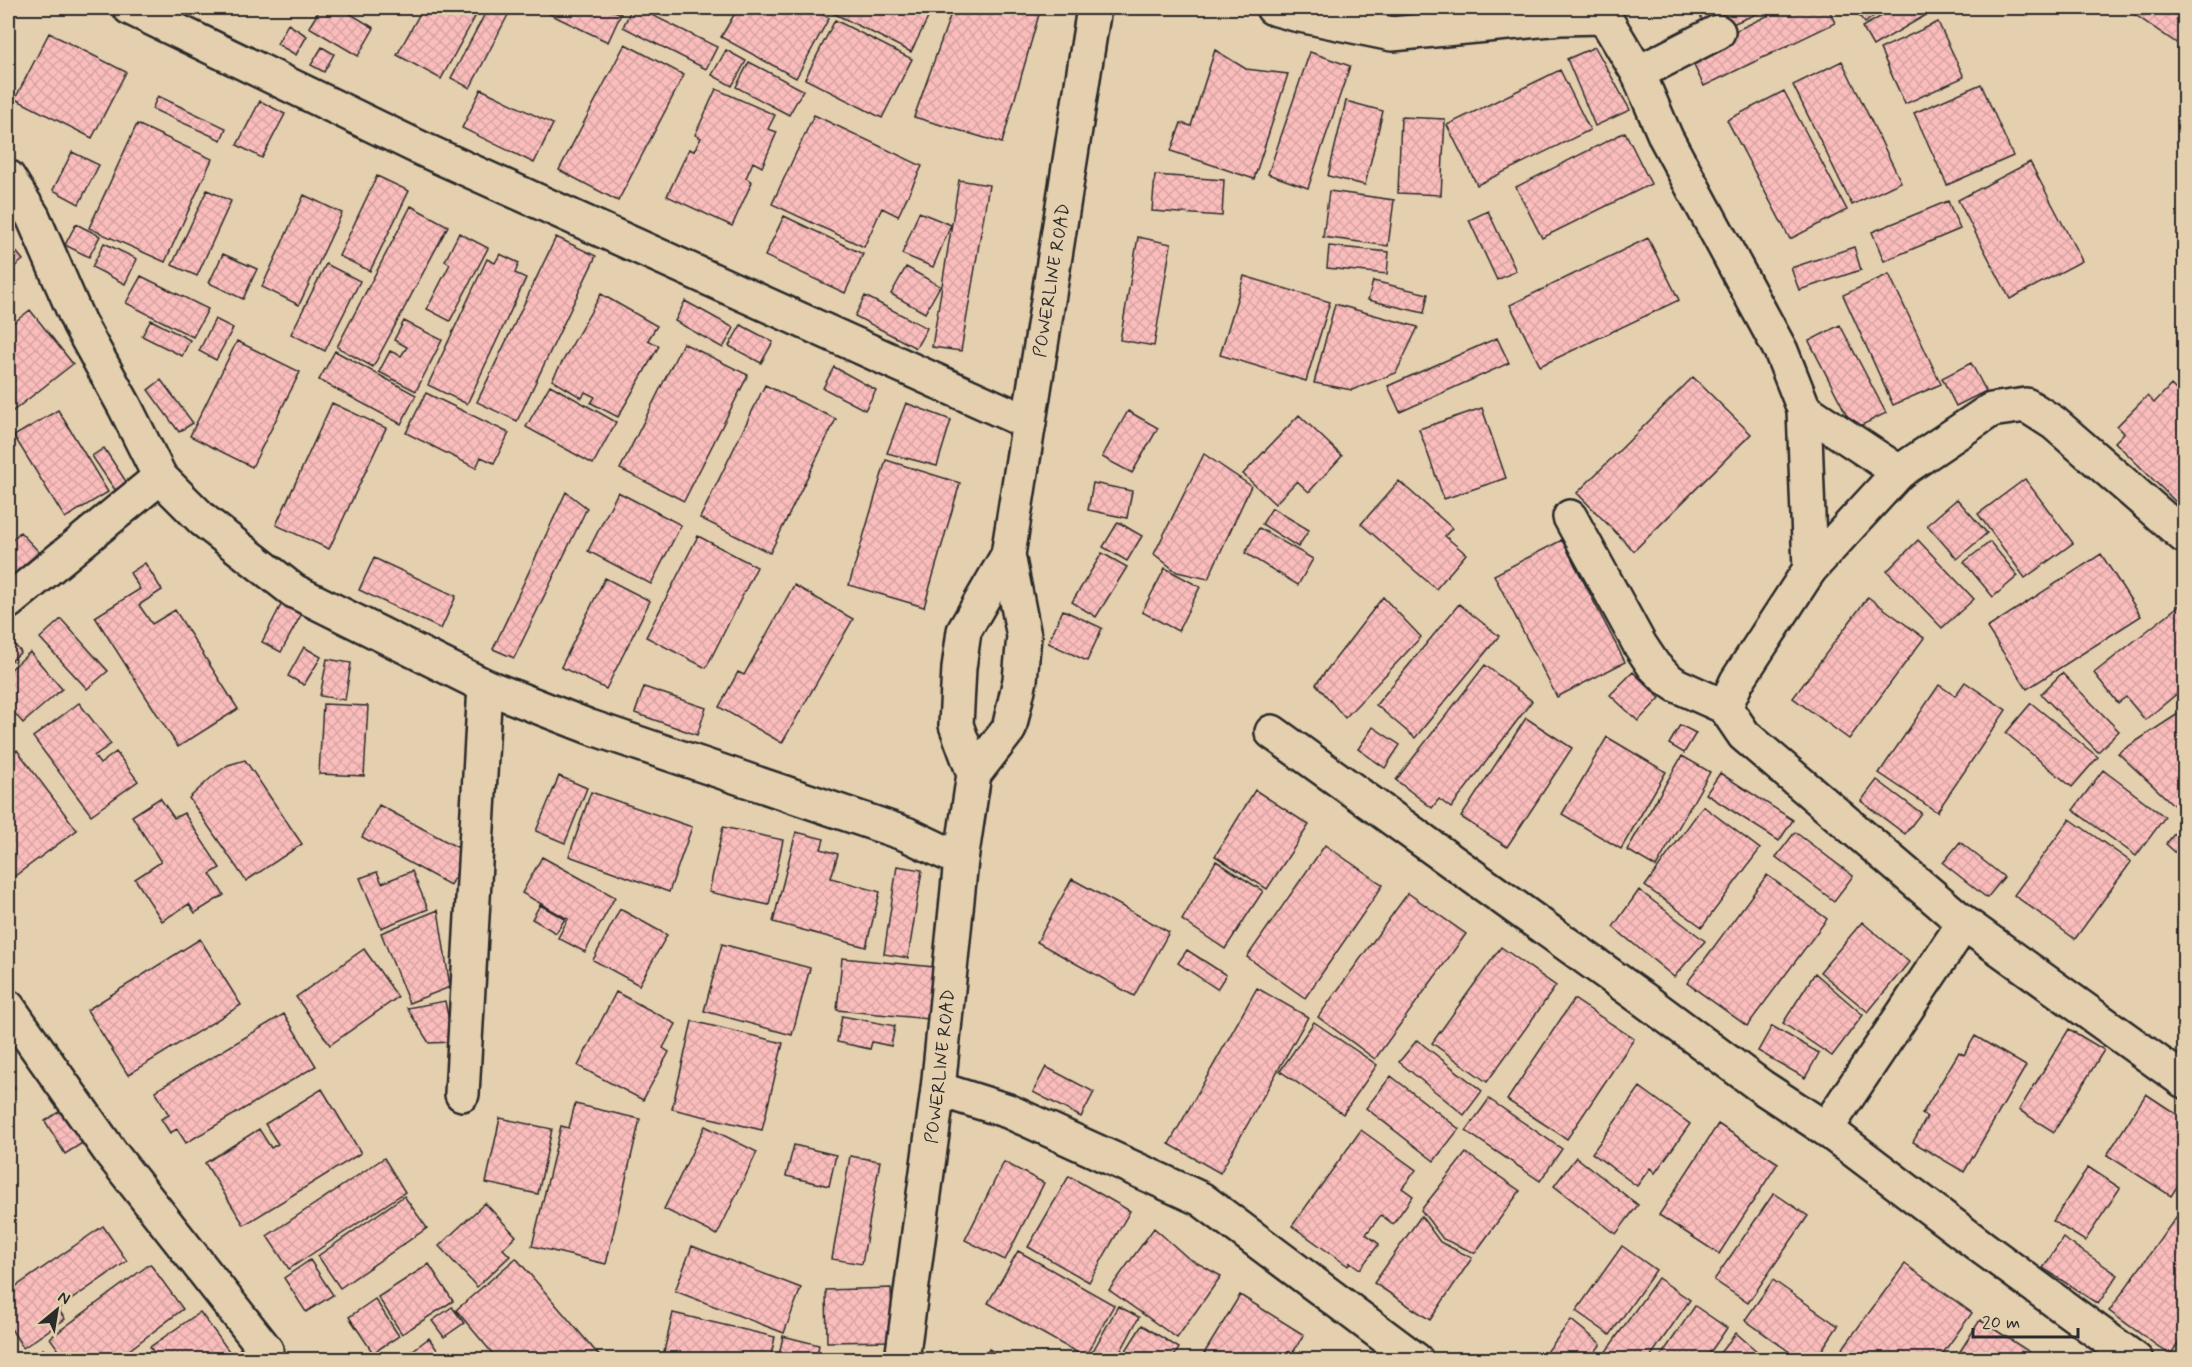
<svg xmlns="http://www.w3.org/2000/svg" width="2192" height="1367" font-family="Mynerve,sans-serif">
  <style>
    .building { fill: url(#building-cross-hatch); stroke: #2b2b2b; stroke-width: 1.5 }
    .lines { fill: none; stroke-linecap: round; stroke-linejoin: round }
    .minor-casing { stroke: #2b2b2b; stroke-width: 38 }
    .minor { stroke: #e4cfae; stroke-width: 33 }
    .labels { text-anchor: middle; stroke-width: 6; stroke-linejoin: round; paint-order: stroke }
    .street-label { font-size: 18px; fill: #2b2b2b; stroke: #e4cfae }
  </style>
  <defs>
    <pattern id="building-cross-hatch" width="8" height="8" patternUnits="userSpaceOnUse" patternTransform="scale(1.5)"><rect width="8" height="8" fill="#fabdbc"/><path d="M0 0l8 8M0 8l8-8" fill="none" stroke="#d6a3a2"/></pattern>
  </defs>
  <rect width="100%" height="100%" fill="#e4cfae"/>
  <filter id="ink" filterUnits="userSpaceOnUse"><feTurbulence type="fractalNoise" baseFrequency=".0167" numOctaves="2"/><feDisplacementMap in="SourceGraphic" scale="12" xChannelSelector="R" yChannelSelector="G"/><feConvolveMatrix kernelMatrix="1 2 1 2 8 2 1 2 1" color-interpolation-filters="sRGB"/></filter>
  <g filter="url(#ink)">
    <!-- building -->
    <path class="building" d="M321,8H341L374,28L358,56L309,27Z
      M423,8H462L476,15L441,79L397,55Z
      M488,8H497L509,13L470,88L451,78Z
      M537,8H607L621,14L608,42Z
      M632,8H638L717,47L706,69L623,27Z
      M738,8H810L829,18L796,78L721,37Z
      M823,8H933L911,52Z
      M953,8H1030L1040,11L1002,143L914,117Z
      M1697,8H1771L1708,34Z
      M1784,8H1828L1835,23L1704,86L1688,53Z
      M1853,8H1884L1865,23Z
      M1896,8H1938L1873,46L1862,27Z
      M2125,8H2184V48Z
      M835,20L912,59L882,118L805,79Z
      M1938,22L1964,77L1905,104L1880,49Z
      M288,24L307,36L296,55L277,44Z
      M49,33L126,72L92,138L15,99Z
      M625,44L684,75L618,201L559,170Z
      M322,47L334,54L324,72L311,65Z
      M1595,47L1630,110L1595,126L1567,59Z
      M726,50L746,61L732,86L712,75Z
      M1215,50L1246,69L1288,74L1254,179L1171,151L1181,123L1191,126Z
      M1310,52L1350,66L1308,188L1268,174Z
      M1842,61L1901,182L1852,205L1793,85Z
      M749,62L803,90L789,115L736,87Z
      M1560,70L1590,130L1477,185L1447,125Z
      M1981,84L2013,156L1947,185L1914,113Z
      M481,89L553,124L534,163L462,128Z
      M716,89L775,115L768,129L777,132L762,167L753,162L746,178L752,182L732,226L667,196L689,149L694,151L701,138L695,135Z
      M1784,91L1847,210L1790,239L1727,120Z
      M158,96L226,128L221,140L152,109Z
      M260,101L285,114L262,158L237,145Z
      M1346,101L1383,111L1365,185L1328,176Z
      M814,115L922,166L898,216L882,208L864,247L772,204Z
      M1401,117L1445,119L1441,195L1398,193Z
      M137,124L212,159L165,262L89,228Z
      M1625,132L1651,184L1542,238L1516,187Z
      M72,152L99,165L79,204L53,190Z
      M2030,162L2082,261L2010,299L1958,200Z
      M1155,175L1224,180L1222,216L1152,211Z
      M377,176L409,191L370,271L339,256Z
      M959,180L989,185L961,351L932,347Z
      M207,190L231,201L197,276L172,265Z
      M1329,191L1394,200L1388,246L1323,237Z
      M304,195L342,213L299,305L262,287Z
      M1948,201L1960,229L1884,261L1872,232Z
      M411,206L448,226L373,367L337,347Z
      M1488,211L1516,271L1497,280L1469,220Z
      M919,212L951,225L933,267L902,254Z
      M784,216L863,254L845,293L765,256Z
      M76,224L100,236L89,257L65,245Z
      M459,233L488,248L450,321L427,309L450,264L445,261Z
      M556,237L596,256L517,421L477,402Z
      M1138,237L1171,244L1154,346L1120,340Z
      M1648,238L1679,300L1540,366L1510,305Z
      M104,243L137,259L125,284L92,267Z
      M10,244L23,260L8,272V247Z
      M1329,246L1389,252L1387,274L1327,268Z
      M1854,247L1861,270L1799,290L1791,268Z
      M223,254L257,269L243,299L209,283Z
      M500,254L519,263L515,273L526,278L467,404L428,385L487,259L495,263Z
      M326,264L360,281L325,351L291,334Z
      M906,267L940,286L925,313L891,294Z
      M1889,274L1941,384L1893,405L1843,295Z
      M141,276L208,309L193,337L126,303Z
      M1244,276L1330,302L1306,381L1220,355Z
      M1373,281L1428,294L1424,313L1368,300Z
      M601,294L657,326L648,340L659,346L618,417L591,403L595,397L585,392L582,398L552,380Z
      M865,296L927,328L916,348L855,316Z
      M685,301L734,328L723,348L675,321Z
      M1335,304L1418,327L1396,373L1352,390L1314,383Z
      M30,310L73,364L9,414L8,412V327Z
      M215,319L233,328L216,360L199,351Z
      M151,320L190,340L182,356L142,336Z
      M404,321L442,340L416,391L379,372L390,351L401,356L407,347L394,340Z
      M741,325L773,342L761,363L729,346Z
      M1840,325L1886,413L1854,429L1809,341Z
      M1497,338L1509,363L1400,412L1388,386Z
      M237,341L300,372L252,467L190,436Z
      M683,343L748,375L684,501L620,469Z
      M335,351L416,395L401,424L319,380Z
      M1971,363L1986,391L1956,406L1942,378Z
      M834,367L876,390L865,410L823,388Z
      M1693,377L1751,434L1634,551L1577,493Z
      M161,380L193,423L179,432L148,390Z
      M550,385L616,422L593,464L526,427Z
      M765,385L836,419L770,553L700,518Z
      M2171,385L2184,398V510L2115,442L2124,433L2117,426L2147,396L2154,403Z
      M426,393L509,433L494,463L481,457L476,468L406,433Z
      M332,403L386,428L329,549L276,525Z
      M906,403L951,420L937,466L887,453Z
      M1482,408L1506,478L1444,499L1419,429Z
      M58,410L108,492L65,518L14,436Z
      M1128,411L1158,428L1132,473L1102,457Z
      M1299,415L1342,456L1309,492L1297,481L1275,504L1243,474Z
      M104,448L127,483L115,490L92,456Z
      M1204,454L1251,486L1208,579L1177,572L1154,554Z
      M886,460L960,483L924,607L849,585Z
      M2025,479L2073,543L2025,578L1978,514Z
      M1399,481L1452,528L1445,536L1466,554L1436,589L1361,524Z
      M1093,483L1132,491L1127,518L1088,510Z
      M566,492L587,508L514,658L493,649Z
      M618,492L681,525L651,584L588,551Z
      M1957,499L1987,533L1957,559L1927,525Z
      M1272,508L1309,530L1298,547L1262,524Z
      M1118,522L1142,536L1127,561L1103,547Z
      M1259,528L1313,559L1298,585L1245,553Z
      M20,532L39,552L8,580V544Z
      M698,536L757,567L706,668L646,637Z
      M1562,540L1625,662L1557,697L1494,575Z
      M1918,540L1974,599L1942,628L1887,571Z
      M1990,542L2018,576L1993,597L1964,562Z
      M1102,553L1127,567L1096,617L1072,602Z
      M2101,554L2141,616L2027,689L1987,628Z
      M374,558L456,596L441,629L359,590Z
      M145,563L162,590L139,605L152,624L175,610L238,709L178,747L95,617L140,589L130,573Z
      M1165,568L1200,587L1178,631L1142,612Z
      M605,578L650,601L606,689L561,667Z
      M794,585L853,619L782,743L719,707L738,672L744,675Z
      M1383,597L1421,637L1345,718L1316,684Z
      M1868,597L1924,638L1849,739L1793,698Z
      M282,603L302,613L281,652L262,642Z
      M1459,604L1499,636L1415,738L1376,705Z
      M2181,604L2184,608V688L2145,720L2126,697L2118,703L2094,673Z
      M1063,610L1102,628L1087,661L1048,643Z
      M61,619L108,671L87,689L40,638Z
      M11,641L21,652L8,664V644Z
      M304,647L321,657L304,685L288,676Z
      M30,652L62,689L23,723L8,706V672Z
      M327,659L351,663L345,700L320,696Z
      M1485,665L1532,701L1451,808L1439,799L1432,808L1396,780Z
      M1633,672L1660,698L1638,721L1610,695Z
      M2062,673L2119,731L2098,752L2041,694Z
      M1965,682L2006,710L1937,812L1879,773L1939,685L1955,696Z
      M644,687L706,708L697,735L635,713Z
      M79,703L111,744L94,756L100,764L116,752L138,781L91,815L33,737Z
      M2031,703L2098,757L2072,787L2006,733Z
      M323,704L368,706L364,776L319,774Z
      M2184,710V809L2181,812L2118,753Z
      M1526,718L1572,748L1507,847L1461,817Z
      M1680,725L1696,733L1684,753L1669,744Z
      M1373,727L1400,745L1385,768L1358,749Z
      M1607,737L1666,772L1621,849L1562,814Z
      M17,750L77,830L8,881V757Z
      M1682,756L1710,772L1656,867L1627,850Z
      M245,760L302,844L246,881L189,798L213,776L228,765Z
      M2103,770L2165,817L2136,856L2073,810Z
      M1720,773L1793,820L1779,841L1706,794Z
      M559,776L587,788L565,843L536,831Z
      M1877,780L1921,813L1905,834L1861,801Z
      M1255,790L1309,825L1267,889L1215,856Z
      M591,792L692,827L669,892L569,856Z
      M160,798L174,818L184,813L220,868L210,874L224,895L195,913L189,904L162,921L135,879L161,862L132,816Z
      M379,805L468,853L450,885L362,837Z
      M1703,806L1760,849L1702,927L1645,886Z
      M2070,819L2131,862L2075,939L2014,895Z
      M2184,822V860L2166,844Z
      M723,827L783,840L769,905L709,892Z
      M796,832L824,839L821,849L838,854L831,878L880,892L866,947L773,922Z
      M1795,832L1853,876L1834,901L1776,857Z
      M1960,842L2004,877L1987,898L1943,863Z
      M1325,845L1383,885L1305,998L1247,957Z
      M542,857L615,897L585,952L558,938L568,919L522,893Z
      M1216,861L1263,891L1225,949L1182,920Z
      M897,866L922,870L908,958L884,954Z
      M412,871L428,909L381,928L360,878L377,872L382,883Z
      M1767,875L1827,919L1747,1026L1687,983Z
      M1072,879L1169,932L1134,996L1037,942Z
      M1639,890L1705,941L1674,977L1613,927Z
      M1408,893L1466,934L1375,1059L1318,1017Z
      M540,905L565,919L556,933L532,919Z
      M620,909L667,935L639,985L593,960Z
      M438,910L450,987L409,1003L381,933Z
      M1862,922L1909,962L1868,1012L1820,972Z
      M200,939L241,1005L128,1075L87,1010Z
      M722,944L810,968L792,1035L704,1011Z
      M1501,947L1556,986L1487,1082L1432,1043Z
      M364,949L398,997L330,1045L296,997Z
      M1187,950L1226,975L1217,989L1178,963Z
      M842,958L934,967L929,1019L837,1010Z
      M1815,973L1863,1015L1832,1056L1783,1023Z
      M1257,988L1308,1017L1220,1173L1169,1144Z
      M616,992L676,1024L663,1048L669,1052L643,1100L578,1066Z
      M1574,999L1634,1039L1567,1139L1507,1100Z
      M445,1001L453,1042L429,1043L407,1008Z
      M284,1014L316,1066L186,1143L177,1129L170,1133L161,1119L169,1115L155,1091Z
      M842,1016L895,1026L891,1046L872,1042L870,1049L837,1042Z
      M692,1021L783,1043L762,1130L672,1109Z
      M1314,1022L1377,1065L1343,1114L1280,1071Z
      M1772,1026L1819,1053L1805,1078L1758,1051Z
      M2069,1029L2104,1050L2054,1132L2019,1110Z
      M1975,1036L2026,1066L1964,1172L1913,1142L1927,1117L1922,1114L1959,1052L1964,1055Z
      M1417,1040L1482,1091L1464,1115L1399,1062Z
      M1046,1067L1094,1092L1081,1117L1033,1092Z
      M1391,1076L1459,1129L1434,1161L1366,1108Z
      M8,1078L15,1088L8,1094Z
      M1640,1087L1690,1124L1655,1173L1650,1168L1637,1186L1592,1153Z
      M322,1089L361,1153L244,1225L205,1163L259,1129L271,1148L278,1144L265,1124Z
      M2146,1094L2184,1119V1176L2171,1196L2107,1155Z
      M1489,1099L1562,1149L1540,1181L1466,1131Z
      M575,1104L640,1119L606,1264L532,1246L561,1126L569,1128Z
      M63,1109L84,1142L65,1154L45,1121Z
      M500,1118L552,1129L538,1194L486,1183Z
      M1718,1124L1778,1163L1719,1254L1659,1215Z
      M705,1126L757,1152L717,1235L664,1209Z
      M1361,1130L1416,1170L1402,1188L1413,1196L1393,1224L1381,1215L1366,1234L1379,1244L1360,1269L1350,1262L1348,1266L1292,1226Z
      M794,1145L836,1155L829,1186L786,1176Z
      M1466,1153L1520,1191L1475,1253L1443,1239L1421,1210Z
      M850,1156L880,1161L862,1264L832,1259Z
      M1576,1157L1638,1205L1616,1234L1554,1186Z
      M384,1158L405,1192L289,1269L267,1236Z
      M1004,1162L1044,1183L1005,1260L965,1240Z
      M2088,1167L2120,1188L2085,1241L2053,1221Z
      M1069,1176L1130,1211L1089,1282L1028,1247Z
      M1774,1193L1808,1216L1748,1303L1714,1280Z
      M404,1196L427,1228L340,1288L318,1256Z
      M485,1203L516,1236L503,1249L510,1256L477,1287L439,1246Z
      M2184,1206V1335L2170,1355L2109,1311Z
      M1421,1216L1440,1242L1472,1258L1430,1320L1374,1283Z
      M103,1226L127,1261L58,1309L65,1319L23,1348L8,1324V1292Z
      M1154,1228L1188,1258L1221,1276L1177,1338L1109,1290Z
      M2063,1238L2118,1275L2098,1304L2043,1268Z
      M692,1246L801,1288L784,1333L675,1291Z
      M1622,1246L1656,1270L1610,1335L1576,1311Z
      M1018,1251L1114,1305L1085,1357L988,1303Z
      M516,1258L603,1360H498L456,1310Z
      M310,1260L333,1295L306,1312L284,1278Z
      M150,1264L183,1309L116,1360H66L50,1338Z
      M429,1264L453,1301L402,1334L378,1297Z
      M1905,1264L1972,1313L1938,1360H1834Z
      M1658,1278L1690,1300L1648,1360H1600Z
      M1773,1280L1838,1326L1815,1360H1801L1745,1320Z
      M891,1288L893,1341L827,1342L826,1290Z
      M1240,1295L1304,1335L1288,1360H1200Z
      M375,1299L399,1336L373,1353L349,1317Z
      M1118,1306L1139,1317L1116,1360H1108L1093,1351Z
      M1695,1306L1727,1328L1705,1360H1658Z
      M452,1307L464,1323L444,1337L432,1321Z
      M200,1312L229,1351L217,1360H159L150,1347Z
      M673,1313L775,1337L770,1360H662Z
      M1571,1320L1601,1344L1589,1360H1541Z
      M1980,1320L2042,1360H1970L1959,1353Z
      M1142,1325L1179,1348L1172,1360H1120Z
      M1736,1333L1767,1360H1714Z
      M783,1336L819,1345L816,1360H778Z
      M429,1338L444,1360H400Z
      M43,1349L52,1360H30Z
      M989,1349L1008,1360H983Z"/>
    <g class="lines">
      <defs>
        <g id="minor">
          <path d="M130,8L422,149L1029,423"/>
          <path d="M1273,8L1295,14L1392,34L1560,18L1603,17"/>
          <path d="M1599,8L1638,73L1666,138L1781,351L1804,409L1810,569"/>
          <path d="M1638,73L1718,32"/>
          <path d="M8,177L33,217L79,323L125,407L160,477L203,520L294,591L485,686L590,727L906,834L961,860"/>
          <path d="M1804,409L1899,472"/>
          <path d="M1570,517L1640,645L1654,666L1665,677L1676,685L1725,707"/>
          <path d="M2184,536L2054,423L2026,405L1991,410L1899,472L1810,569L1737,681L1725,707L1744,735L1964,923L2184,1081"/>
          <path d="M8,602L160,477"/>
          <path d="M1272,732L1646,1001L1762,1087L1826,1129L1983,1248L2136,1360"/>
          <path id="s1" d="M974,774L1009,729L1020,680L1024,636L1008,555L1094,8"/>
          <path d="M8,1007L111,1153L266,1350L254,1360"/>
          <path d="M938,1089L1008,1111L1201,1199L1416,1360"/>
          <path d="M462,1094L485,686"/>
          <path d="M1826,1129L1964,923"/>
          <path id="s2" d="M902,1360L938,1089L961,860L974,774L956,725L959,668L964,631L1008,555"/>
        </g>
      </defs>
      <!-- minor casing -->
      <use href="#minor" class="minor-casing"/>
      <!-- minor -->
      <use href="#minor" class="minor"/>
    </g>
  </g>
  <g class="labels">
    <!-- street labels -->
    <g class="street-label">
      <text dy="6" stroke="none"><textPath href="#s1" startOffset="512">POWERLINE ROAD</textPath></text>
      <text dy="6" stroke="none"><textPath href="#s2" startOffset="296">POWERLINE ROAD</textPath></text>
    </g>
  </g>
  <!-- margin -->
  <rect width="2192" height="1367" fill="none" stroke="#e4cfae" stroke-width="30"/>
  <rect x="15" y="15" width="2162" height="1337" fill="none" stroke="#2b2b2b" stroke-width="2" filter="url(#ink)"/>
  <!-- north arrow -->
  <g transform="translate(57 1310) rotate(30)" stroke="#e4cfae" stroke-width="4.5" paint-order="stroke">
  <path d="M0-4.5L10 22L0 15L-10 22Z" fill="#2b2b2b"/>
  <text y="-9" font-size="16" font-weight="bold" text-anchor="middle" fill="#2b2b2b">N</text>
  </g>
  <!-- scale -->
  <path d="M1973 1328v9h105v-9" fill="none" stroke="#2b2b2b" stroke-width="3"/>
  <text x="1982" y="1328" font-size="18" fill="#2b2b2b" stroke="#e4cfae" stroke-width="4.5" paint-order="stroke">20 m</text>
</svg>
